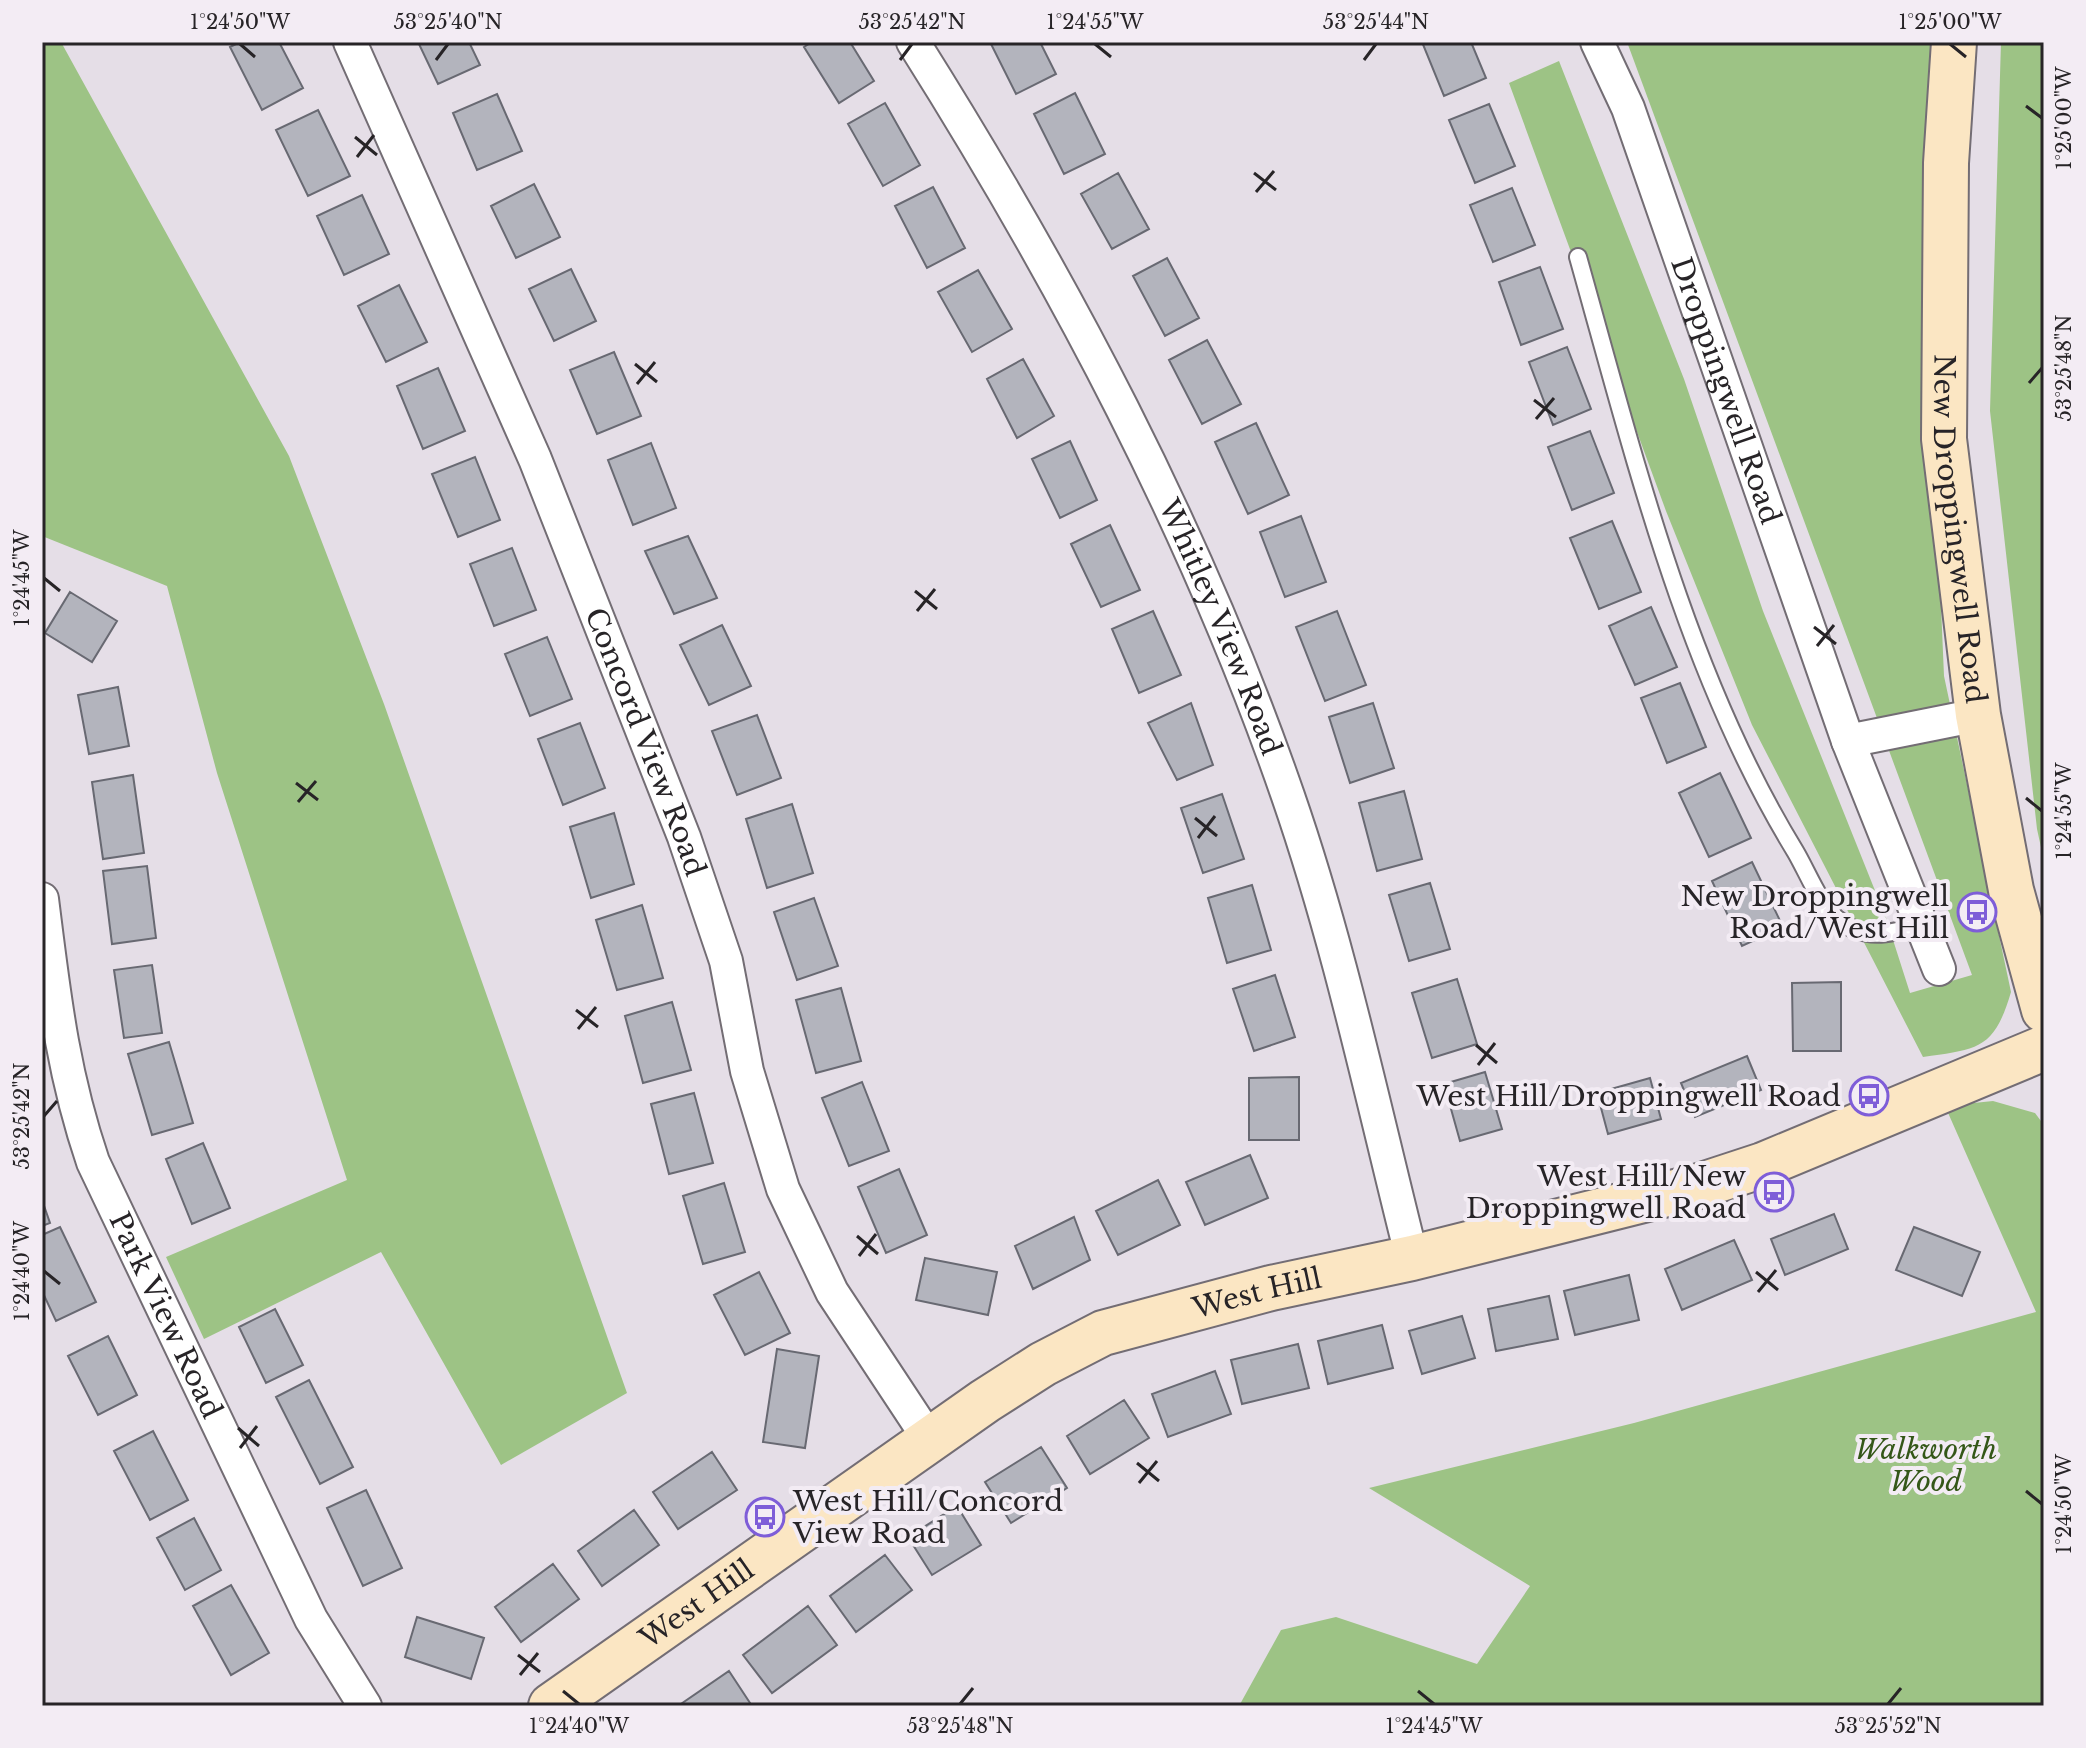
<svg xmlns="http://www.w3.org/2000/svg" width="2086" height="1748" font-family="'Libre Baskerville',serif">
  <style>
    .green { fill: #9dc385 }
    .building { fill: #b3b4bd; stroke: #686972; stroke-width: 2 }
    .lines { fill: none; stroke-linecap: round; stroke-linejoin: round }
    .lane-casing { stroke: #736d74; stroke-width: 20 }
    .street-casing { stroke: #736d74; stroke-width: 36 }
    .secondary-casing { stroke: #736d74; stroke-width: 48 }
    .lane { stroke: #fff; stroke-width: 16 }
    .street { stroke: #fff; stroke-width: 32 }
    .secondary { stroke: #fbe6c3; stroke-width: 44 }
    .ticks { fill: none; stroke: #272427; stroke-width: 3 }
    .labels { text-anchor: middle; stroke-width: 8; stroke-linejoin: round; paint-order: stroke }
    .street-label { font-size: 28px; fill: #272427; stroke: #f3ecf4 }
    .poi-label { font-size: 28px; fill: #272427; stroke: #f3ecf4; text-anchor: end }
    .park-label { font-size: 28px; font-style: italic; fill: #345718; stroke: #f3ecf4 }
    .neatline { fill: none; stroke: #272427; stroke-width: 3 }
    .ticks-label { font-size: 20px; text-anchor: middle; fill: #272427 }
  </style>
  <rect width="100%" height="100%" fill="#e5dee7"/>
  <!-- green -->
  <path class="green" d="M42,42H61L289,456L384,704L627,1393L501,1465L381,1252L204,1339L166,1257L347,1180L217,773L167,586L42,536Z
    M1627,42H1934L1924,430L1941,606L1944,676L2011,992C1994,1050 1978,1049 1923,1057L1752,725L1666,511L1509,83L1559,61L1684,379L1763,611L1886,918L1910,993L1972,975Z
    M2001,42H2044V861L2037,829L1990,411Z
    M1993,1101L2035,1113L2044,1125V1706H1239L1281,1630L1336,1617L1477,1664L1530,1586L1369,1488L1634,1423L2036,1312L1945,1106Z"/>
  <!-- building -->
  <path class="building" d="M240,42H279L303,88L262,110L230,47Z
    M418,42H469L480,65L438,84Z
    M812,42H850L874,81L839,103L804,47Z
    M990,42H1040L1056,74L1016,94Z
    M1422,42H1471L1486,78L1444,96Z
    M1075,93L1105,154L1064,174L1034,114Z
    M497,94L522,151L477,170L453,113Z
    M885,103L920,165L883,186L848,124Z
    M1489,104L1515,166L1475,183L1449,120Z
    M318,110L350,176L308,196L276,130Z
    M1118,173L1149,229L1112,249L1081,194Z
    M534,184L560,237L516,258L491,206Z
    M933,187L965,248L927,268L895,206Z
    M1512,188L1535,245L1493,262L1470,205Z
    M362,195L389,254L344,275L317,216Z
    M1167,258L1199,318L1165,336L1133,276Z
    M1540,267L1563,329L1521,345L1499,282Z
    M571,269L596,321L554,341L529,289Z
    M978,270L1012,329L972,352L938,292Z
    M399,285L427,342L386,362L358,306Z
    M1207,340L1241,404L1202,424L1169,360Z
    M1567,347L1591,409L1553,425L1529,362Z
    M614,352L641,416L597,434L570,370Z
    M1023,359L1054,416L1017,438L987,379Z
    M438,368L465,431L423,449L397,386Z
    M1256,423L1289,495L1248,514L1215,442Z
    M1590,431L1614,493L1572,510L1548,447Z
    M1070,441L1097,500L1060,518L1032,459Z
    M651,443L676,508L633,525L608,460Z
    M475,457L500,520L458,537L432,474Z
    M1301,516L1326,582L1285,597L1260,532Z
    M1612,521L1641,592L1599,609L1570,538Z
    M1110,525L1140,590L1101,607L1071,544Z
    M688,536L717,598L674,614L645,551Z
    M512,548L536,610L494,626L470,564Z
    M70,592L117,621L92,662L45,633Z
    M1651,607L1677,667L1635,685L1609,626Z
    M1153,611L1181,675L1139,693L1112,629Z
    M1337,611L1366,685L1325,701L1296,627Z
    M722,625L751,686L709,705L680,645Z
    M547,637L572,699L530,716L505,654Z
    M1680,683L1706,747L1667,763L1641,698Z
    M118,687L129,746L89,754L78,695Z
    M1191,703L1213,765L1177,780L1148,723Z
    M1373,703L1394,768L1350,783L1329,717Z
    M757,715L781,778L737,795L712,731Z
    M580,723L605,788L563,805L538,739Z
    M1720,773L1751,838L1709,857L1679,793Z
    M133,775L144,853L103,859L92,782Z
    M1404,791L1422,859L1377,871L1359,803Z
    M1222,794L1244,859L1203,873L1181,808Z
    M792,804L813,873L767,888L746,819Z
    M614,813L634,884L591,898L570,827Z
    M1752,862L1783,927L1742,946L1712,881Z
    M147,866L156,938L112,944L103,871Z
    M1430,883L1450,949L1409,961L1389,895Z
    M1252,885L1271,950L1227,963L1208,898Z
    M814,898L838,966L797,980L774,912Z
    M642,905L663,978L617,990L596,920Z
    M152,965L162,1033L124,1038L114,970Z
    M1275,975L1295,1037L1254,1051L1233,989Z
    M1457,979L1477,1044L1432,1058L1412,993Z
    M1841,982V1051H1793L1792,983Z
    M841,988L861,1061L816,1073L796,1000Z
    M672,1002L691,1070L643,1083L625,1016Z
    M169,1042L193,1123L152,1135L128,1054Z
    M1747,1056L1761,1090L1695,1117L1681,1083Z
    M1485,1072L1502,1129L1460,1141L1444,1084Z
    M1299,1077V1140H1249V1078Z
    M1650,1078L1661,1119L1608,1134L1597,1093Z
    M862,1082L889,1151L849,1166L822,1098Z
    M694,1093L713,1163L669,1174L651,1104Z
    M203,1143L230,1208L192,1224L166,1159Z
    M1250,1155L1268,1198L1205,1225L1186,1182Z
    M899,1169L927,1235L886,1253L858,1187Z
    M1158,1180L1180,1225L1118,1255L1096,1211Z
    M724,1183L745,1252L703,1264L683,1196Z
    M42,1200L50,1223L42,1226Z
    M1834,1214L1848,1249L1785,1275L1771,1239Z
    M1074,1217L1090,1260L1033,1289L1015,1246Z
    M60,1227L96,1302L56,1321L42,1291V1235Z
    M1914,1227L1980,1252L1962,1296L1896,1270Z
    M1734,1240L1752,1280L1682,1310L1665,1269Z
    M925,1258L997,1272L988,1315L916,1300Z
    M759,1272L790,1333L745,1355L714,1295Z
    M1629,1275L1639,1320L1575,1335L1564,1291Z
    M1549,1296L1558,1339L1496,1351L1488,1309Z
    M275,1309L303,1365L266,1383L239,1327Z
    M1462,1316L1475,1358L1422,1374L1409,1331Z
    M1382,1325L1393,1368L1328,1384L1318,1341Z
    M108,1336L137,1395L98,1415L68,1356Z
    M1298,1344L1309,1388L1242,1404L1231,1360Z
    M777,1349L819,1356L805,1448L763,1442Z
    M1215,1371L1231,1414L1168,1437L1152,1394Z
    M309,1380L353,1467L320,1484L276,1397Z
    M1124,1400L1149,1438L1090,1474L1067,1436Z
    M153,1431L188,1500L150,1520L114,1451Z
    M1041,1447L1067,1488L1011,1523L985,1482Z
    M712,1452L737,1490L678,1529L653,1492Z
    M366,1490L402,1568L363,1586L327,1508Z
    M957,1506L981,1545L932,1575L908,1537Z
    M634,1510L659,1545L602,1586L578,1551Z
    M194,1518L221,1570L185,1590L157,1538Z
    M885,1555L912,1590L856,1632L830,1596Z
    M553,1564L579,1599L521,1642L495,1607Z
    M231,1585L269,1653L231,1675L193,1606Z
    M808,1606L837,1645L772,1693L743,1655Z
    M417,1617L484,1638L471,1679L405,1657Z
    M729,1671L752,1706H678Z"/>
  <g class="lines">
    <defs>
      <path id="lane" d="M1578,257C1634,456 1686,673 1795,851C1807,871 1819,903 1836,918C1863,941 1890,935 1921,924"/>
      <g id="street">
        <path id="s1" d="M350,42L535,459L684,837L726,961L747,1071L783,1189L832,1292L929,1439"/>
        <path id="s2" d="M913,42C1063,280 1196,530 1288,796C1340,946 1373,1104 1412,1258"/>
        <path id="s3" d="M1597,42L1628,108L1848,741L1939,969"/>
        <path d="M1848,741L1978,715"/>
        <path id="s4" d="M42,899C54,994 62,1071 93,1162L311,1619L365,1706"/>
      </g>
      <g id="secondary">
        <path id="s5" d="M1954,42L1946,163L1944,439L1978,715L2011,890L2044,1010"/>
        <path id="s6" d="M551,1706L985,1401L1043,1364L1103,1333L1271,1288L1412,1258L1699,1186L1763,1165L2044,1048"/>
      </g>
    </defs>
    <!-- lane casing -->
    <use href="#lane" class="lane-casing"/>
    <!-- street casing -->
    <use href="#street" class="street-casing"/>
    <!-- secondary casing -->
    <use href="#secondary" class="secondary-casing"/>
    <!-- lane -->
    <use href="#lane" class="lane"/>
    <!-- street -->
    <use href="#street" class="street"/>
    <!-- secondary -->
    <use href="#secondary" class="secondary"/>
  </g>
  <!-- ticks -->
  <path class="ticks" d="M240,44L255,57M1095,44L1111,57M1950,44L1966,57M436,60L448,44M900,60L912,44M1364,60L1376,44M2026,106L2042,118M355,137L377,155M357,157L374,135M1254,173L1276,190M1256,192L1274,171M635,364L657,382M2029,383L2042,368M637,384L655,362M1534,400L1556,417M1536,419L1554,398M44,578L60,591M915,591L937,609M917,611L935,589M1814,627L1836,644M1817,646L1834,625M296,783L318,800M2026,798L2042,811M298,802L316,781M1195,818L1217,836M1198,838L1215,816M576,1010L598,1027M578,1029L596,1007M1476,1045L1497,1063M1478,1065L1495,1043M44,1116L57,1101M857,1236L878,1254M859,1256L876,1234M44,1271L60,1284M1756,1272L1778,1290M1758,1292L1776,1270M238,1428L259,1446M240,1448L257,1426M1137,1463L1159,1481M1139,1483L1157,1461M2026,1491L2042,1504M518,1655L540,1672M520,1675L538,1653M563,1691L579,1704M1418,1691L1434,1704M960,1704L973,1688M1888,1704L1901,1688"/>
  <!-- icons -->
  <defs>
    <symbol id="bus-ring" viewBox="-11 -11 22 22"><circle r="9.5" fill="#f3ecf4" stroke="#7e5dd8" stroke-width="1.5"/><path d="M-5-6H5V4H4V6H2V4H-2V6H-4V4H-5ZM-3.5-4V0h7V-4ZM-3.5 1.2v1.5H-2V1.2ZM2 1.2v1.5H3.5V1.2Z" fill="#7e5dd8"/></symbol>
  </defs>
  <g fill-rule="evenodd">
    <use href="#bus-ring" x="1955" y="890" width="44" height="44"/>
    <use href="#bus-ring" x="1847" y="1074" width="44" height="44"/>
    <use href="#bus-ring" x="1752" y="1170" width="44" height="44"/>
    <use href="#bus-ring" x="743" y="1495" width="44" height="44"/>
  </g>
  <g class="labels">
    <!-- street labels -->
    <g class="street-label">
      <text dy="10" stroke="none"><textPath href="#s3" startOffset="372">Droppingwell Road</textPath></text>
      <text dy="10" stroke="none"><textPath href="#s5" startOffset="488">New Droppingwell Road</textPath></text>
      <text dy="10" stroke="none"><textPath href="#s2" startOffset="662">Whitley View Road</textPath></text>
      <text dy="10" stroke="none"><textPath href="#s1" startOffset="760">Concord View Road</textPath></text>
      <text dy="10" stroke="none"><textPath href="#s6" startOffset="826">West Hill</textPath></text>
      <text dy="10" stroke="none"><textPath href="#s4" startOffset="438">Park View Road</textPath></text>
      <text dy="10" stroke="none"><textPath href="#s6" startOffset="178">West Hill</textPath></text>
    </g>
    <!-- poi labels -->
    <g class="poi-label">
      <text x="1949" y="906">New Droppingwell<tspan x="1949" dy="32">Road/West Hill</tspan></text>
      <text x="1841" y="1106">West Hill/Droppingwell Road</text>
      <text x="1746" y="1186">West Hill/New<tspan x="1746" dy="32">Droppingwell Road</tspan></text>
      <text x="793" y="1511" text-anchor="start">West Hill/Concord<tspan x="793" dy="32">View Road</tspan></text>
    </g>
    <!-- park labels -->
    <g class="park-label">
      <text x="1926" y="1459">Walkworth<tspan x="1926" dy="32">Wood</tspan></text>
    </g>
  </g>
  <!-- border -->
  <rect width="2086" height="1748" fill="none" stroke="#f3ecf4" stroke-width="88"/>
  <rect x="44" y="44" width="1998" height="1660" class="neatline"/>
  <g class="ticks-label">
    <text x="240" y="29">1°24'50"W</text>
    <text x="448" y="29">53°25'40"N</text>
    <text x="912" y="29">53°25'42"N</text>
    <text x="1095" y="29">1°24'55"W</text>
    <text x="1376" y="29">53°25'44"N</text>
    <text x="1950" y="29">1°25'00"W</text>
    <text transform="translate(2064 118) rotate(-90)" y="7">1°25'00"W</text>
    <text transform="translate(2064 368) rotate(-90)" y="7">53°25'48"N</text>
    <text transform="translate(22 578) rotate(-90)" y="7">1°24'45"W</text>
    <text transform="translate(2064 811) rotate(-90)" y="7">1°24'55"W</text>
    <text transform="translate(22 1116) rotate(-90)" y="7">53°25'42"N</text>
    <text transform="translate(22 1271) rotate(-90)" y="7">1°24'40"W</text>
    <text transform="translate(2064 1504) rotate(-90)" y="7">1°24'50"W</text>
    <text x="579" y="1733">1°24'40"W</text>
    <text x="960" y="1733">53°25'48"N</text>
    <text x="1434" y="1733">1°24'45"W</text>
    <text x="1888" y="1733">53°25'52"N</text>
  </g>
</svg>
